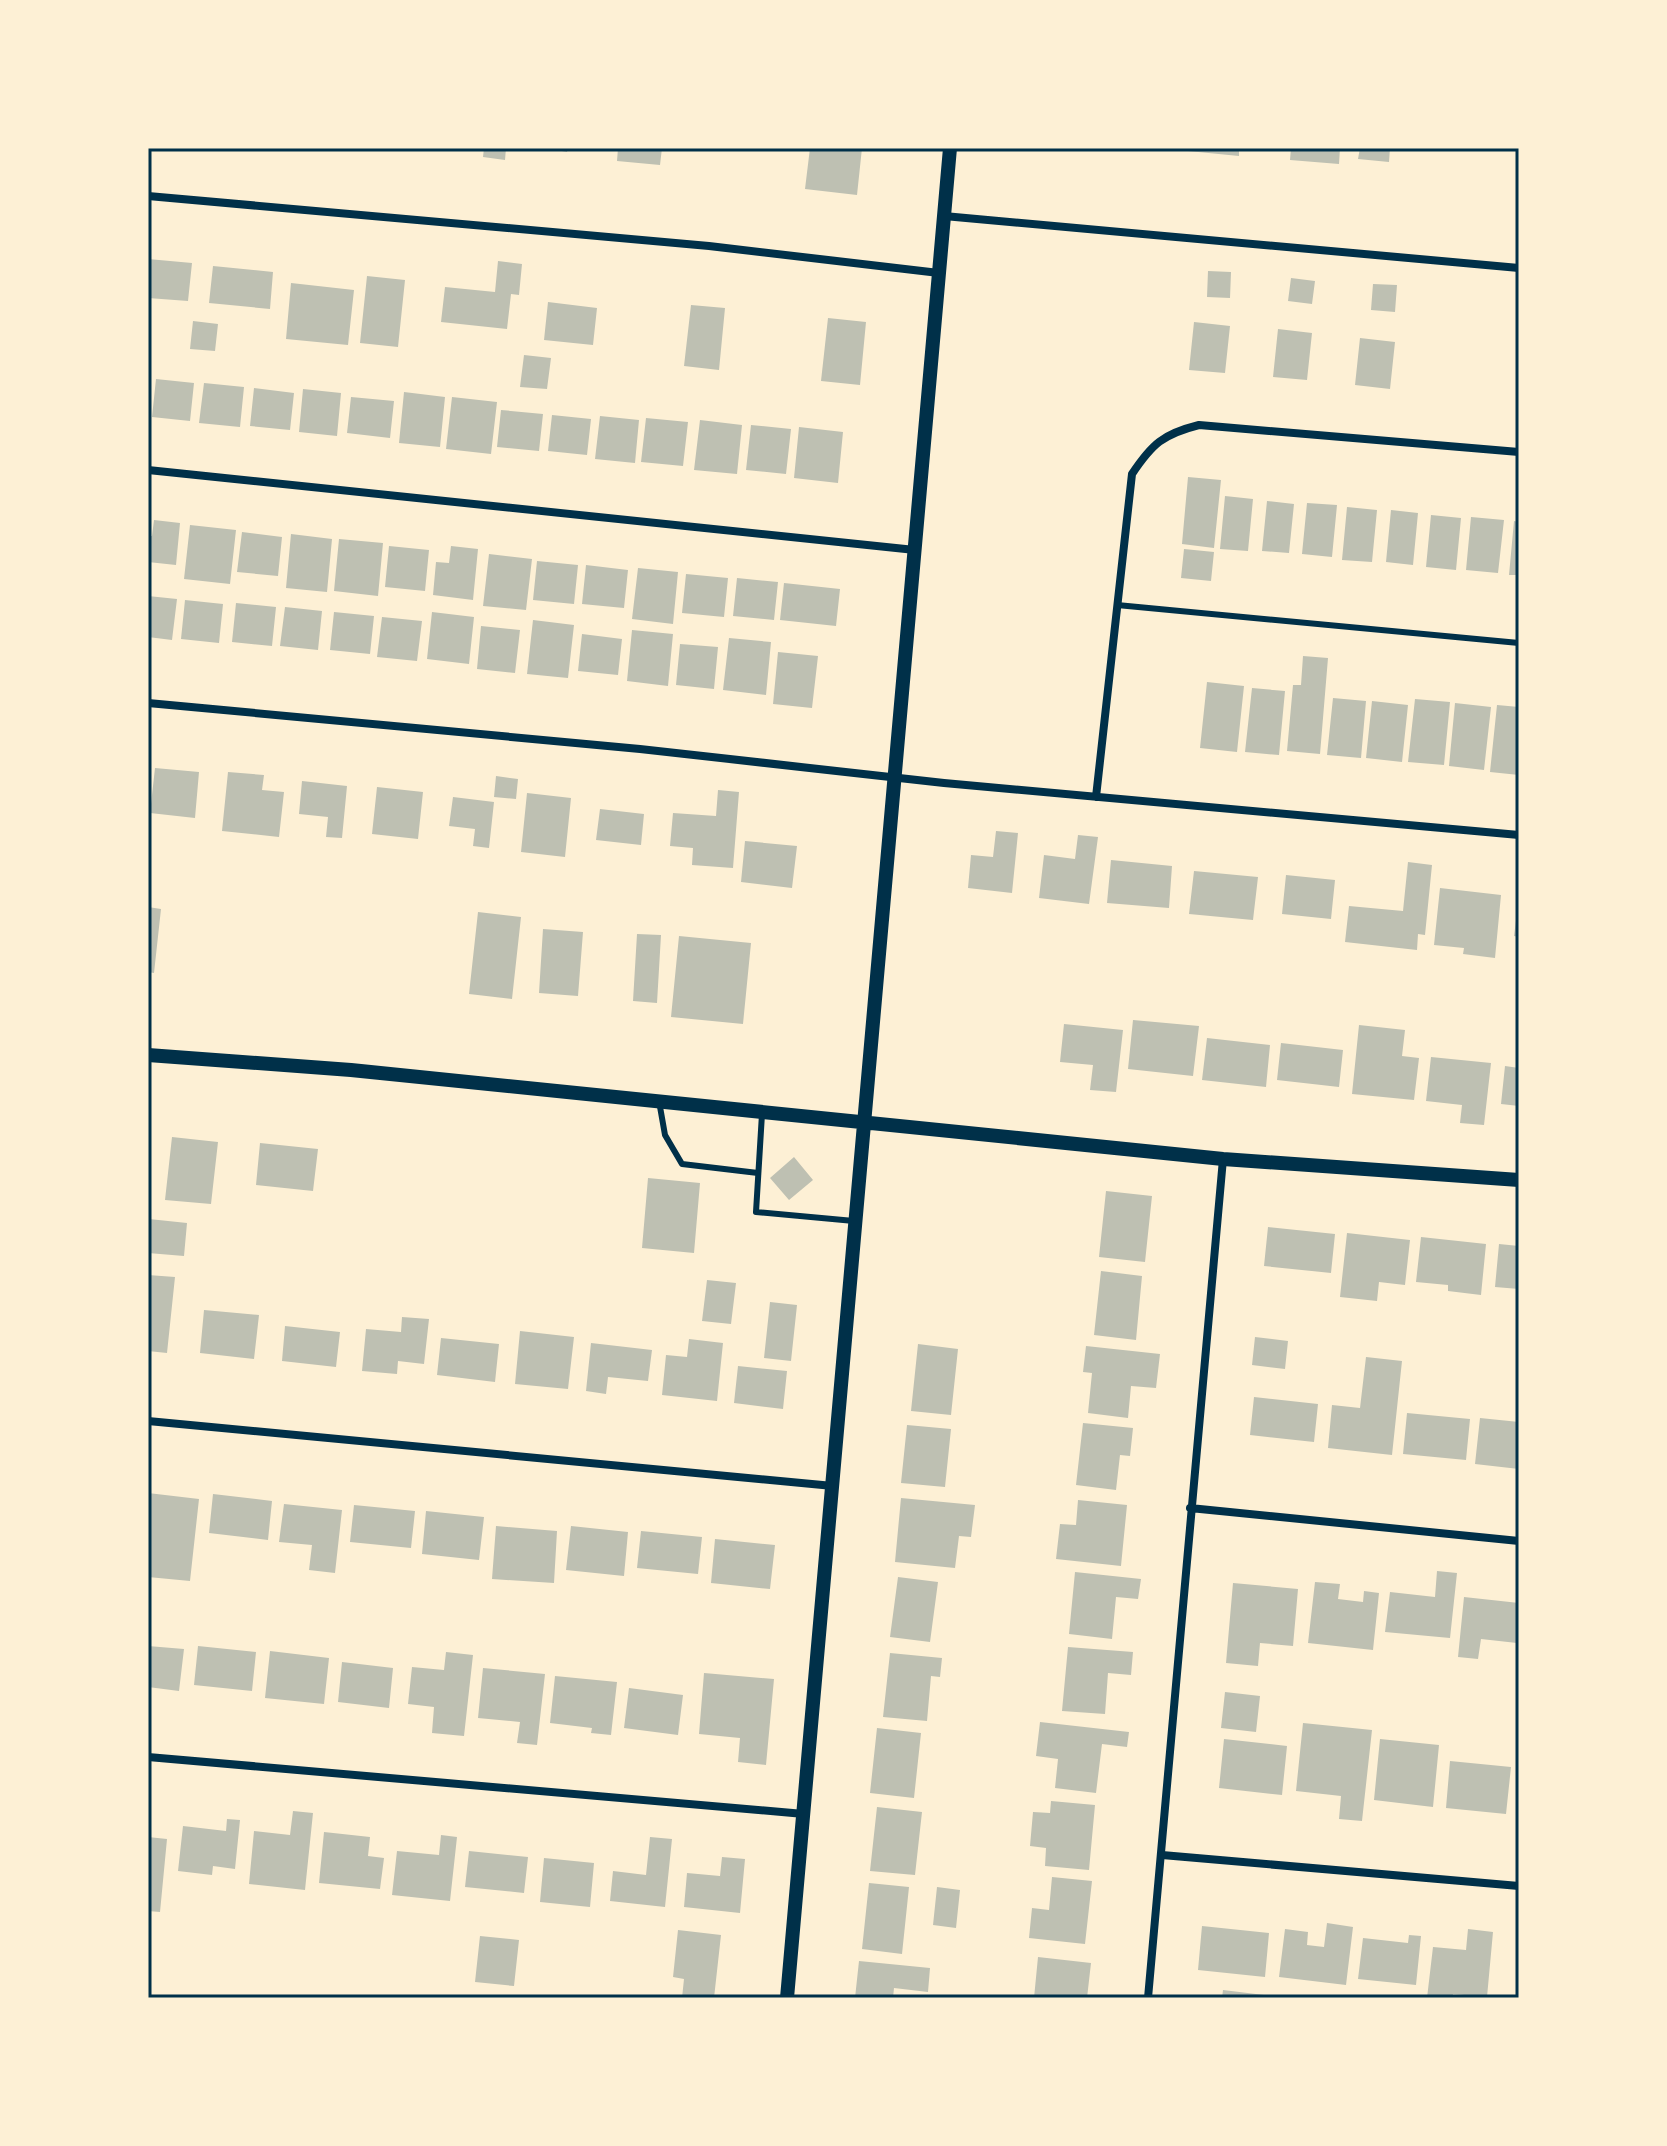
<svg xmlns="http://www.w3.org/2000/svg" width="1667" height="2146" font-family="Mulish,sans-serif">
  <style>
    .building { fill: #bec0b2 }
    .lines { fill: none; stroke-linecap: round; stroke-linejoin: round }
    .service { stroke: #003049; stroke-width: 6 }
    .minor { stroke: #003049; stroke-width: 8 }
    .tertiary { stroke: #003049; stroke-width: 14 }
    .neatline { fill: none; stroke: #003049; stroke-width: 3 }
  </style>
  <rect width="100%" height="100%" fill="#fdf0d5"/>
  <!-- building -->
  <path class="building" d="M484,148H506L505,160L483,157Z
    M546,148H568L567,152Z
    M618,148H662L660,165L617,161Z
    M810,148H862L857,195L805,189Z
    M1189,148H1239V156L1188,151Z
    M1291,148H1340L1339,164L1290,160Z
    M1360,148H1390L1389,162L1358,159Z
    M148,259L192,263L188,301L148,298Z
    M498,261L522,264L519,295L511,294L507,329L441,322L445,287L495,292Z
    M213,266L273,272L270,309L209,303Z
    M1208,271L1231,272L1230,298L1207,297Z
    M367,276L405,280L398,347L360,343Z
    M1291,278L1315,281L1312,304L1288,301Z
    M291,283L354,290L348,345L286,339Z
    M1373,284L1397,285L1395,312L1371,310Z
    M548,302L597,308L593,345L544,340Z
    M691,305L725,308L719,370L684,366Z
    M828,318L866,322L860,385L821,381Z
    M193,321L218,324L215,351L190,349Z
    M1194,322L1230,326L1225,373L1189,370Z
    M1278,329L1312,333L1307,380L1273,377Z
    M1360,338L1395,342L1390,389L1355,385Z
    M524,355L551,358L547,389L520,387Z
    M156,379L194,383L190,421L152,417Z
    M204,383L244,387L240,427L199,423Z
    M254,388L294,393L290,430L250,426Z
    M303,389L341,393L337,436L299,432Z
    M404,392L445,397L440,447L399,443Z
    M351,397L394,401L390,438L347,433Z
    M452,397L497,402L491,454L446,449Z
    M501,410L543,414L539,451L497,447Z
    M552,415L591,419L587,455L548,451Z
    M600,416L639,420L635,463L595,459Z
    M646,418L688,422L683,466L641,462Z
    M700,420L742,425L737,474L694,470Z
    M751,425L791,429L786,474L746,470Z
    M799,427L843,432L838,483L794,478Z
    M1188,477L1221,480L1214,548L1182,544Z
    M1225,496L1253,499L1248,551L1220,549Z
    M1267,501L1294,504L1289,553L1262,551Z
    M1307,503L1337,505L1332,557L1302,554Z
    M1347,507L1377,510L1372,562L1342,560Z
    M1391,510L1418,513L1413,565L1386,562Z
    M1431,515L1461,518L1456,570L1426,567Z
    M1471,517L1504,520L1498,573L1466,570Z
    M154,520L180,523L176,565L148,562V536H152Z
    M1514,521L1519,522V575H1509Z
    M190,525L236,530L230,584L184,579Z
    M242,532L282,537L278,576L237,572Z
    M291,534L332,539L327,592L286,588Z
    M339,539L383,543L378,596L334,591Z
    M389,546L429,550L425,591L385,587Z
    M451,546L478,549L473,600L433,595L436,562L449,563Z
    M1184,549L1214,552L1211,581L1181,578Z
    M489,554L532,559L526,610L483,606Z
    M537,561L578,565L574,604L533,600Z
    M586,565L628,570L624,608L582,604Z
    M638,568L678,572L673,624L632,619Z
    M686,574L728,578L724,617L682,613Z
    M737,578L778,582L774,620L733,616Z
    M784,583L840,589L836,626L780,620Z
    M148,596L177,599L172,640L148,637Z
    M185,600L223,604L219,643L181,639Z
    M236,603L276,607L272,646L232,642Z
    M285,607L322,611L318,650L280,646Z
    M334,612L374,616L370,654L330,650Z
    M432,612L474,617L469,664L427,659Z
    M382,617L422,621L417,661L377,657Z
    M533,620L574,625L568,678L527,674Z
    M481,626L520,630L515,673L477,669Z
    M632,630L673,634L668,686L627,681Z
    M582,634L622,639L618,675L578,671Z
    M729,638L771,642L766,695L723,690Z
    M680,644L718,647L714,689L676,685Z
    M778,652L818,656L812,708L773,704Z
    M1303,656L1328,658L1320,754L1287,751L1293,685H1301Z
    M1207,682L1244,686L1237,752L1200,748Z
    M1252,688L1285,691L1279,755L1245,752Z
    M1333,698L1366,701L1361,758L1327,755Z
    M1415,699L1450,702L1444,765L1408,762Z
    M1372,701L1408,705L1402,762L1366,758Z
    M1455,703L1491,707L1484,770L1449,766Z
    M1497,705L1519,707V775L1490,772Z
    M155,768L199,772L195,818L150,813Z
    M228,772L264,775L262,790L284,792L279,837L222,831Z
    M496,776L518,779L516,799L494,797Z
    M302,781L347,786L342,838L326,837L328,817L299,814Z
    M377,787L423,792L418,839L372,834Z
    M718,790L739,792L733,868L692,865L693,848L670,846L673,813L716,816Z
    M527,793L571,798L565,857L521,852Z
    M453,797L494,802L489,848L473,846L475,829L449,826Z
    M600,809L644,814L641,845L596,840Z
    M996,831L1018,833L1012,893L968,888L971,855L993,857Z
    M1078,835L1098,837L1089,904L1039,898L1044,855L1075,859Z
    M745,841L797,846L792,888L741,882Z
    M1111,860L1172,866L1169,908L1107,903Z
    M1408,862L1432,865L1425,935L1418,934L1417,950L1345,942L1349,906L1403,911Z
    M1194,871L1258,877L1253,920L1189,914Z
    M1286,875L1335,880L1331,919L1282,914Z
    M1440,888L1501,895L1495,958L1463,954L1464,948L1434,945Z
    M148,907L161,909L154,973L148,972Z
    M478,912L521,917L512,999L469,994Z
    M1517,913H1519V937L1514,936Z
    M543,929L583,932L578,996L539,993Z
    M637,934L661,935L657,1003L633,1001Z
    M679,936L751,943L743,1024L671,1017Z
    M1133,1020L1199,1026L1193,1076L1128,1069Z
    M1064,1024L1123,1030L1116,1092L1090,1090L1093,1065L1060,1062Z
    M1359,1025L1405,1030L1402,1056L1419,1058L1414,1100L1352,1094Z
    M1207,1038L1270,1045L1266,1087L1202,1080Z
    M1281,1043L1343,1050L1339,1087L1277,1080Z
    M1431,1057L1491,1063L1484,1125L1460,1123L1462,1105L1426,1101Z
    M1505,1066L1519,1068V1106L1501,1104Z
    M172,1137L218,1142L211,1204L165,1200Z
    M260,1143L318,1149L313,1191L256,1185Z
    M794,1157L813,1180L789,1200L770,1178Z
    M648,1178L700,1183L694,1253L642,1248Z
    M1106,1191L1152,1196L1145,1262L1099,1257Z
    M149,1219L187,1223L184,1256L148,1253Z
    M1268,1227L1335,1234L1331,1273L1264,1266Z
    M1347,1233L1410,1240L1405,1285L1379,1282L1377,1301L1340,1297Z
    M1421,1237L1486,1244L1481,1295L1448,1291V1285L1416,1282Z
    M1499,1244L1519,1246V1289L1495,1287Z
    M1101,1271L1142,1276L1136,1340L1094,1335Z
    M148,1275L175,1277L167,1353L148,1351Z
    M707,1280L736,1283L731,1324L702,1321Z
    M770,1302L797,1305L791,1361L764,1358Z
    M204,1310L259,1315L254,1359L200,1353Z
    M402,1317L429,1319L424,1364L398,1361L397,1374L362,1371L366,1329L401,1332Z
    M285,1326L340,1332L336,1367L282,1361Z
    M520,1331L574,1337L568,1389L515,1384Z
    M1255,1337L1288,1341L1285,1369L1252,1365Z
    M441,1338L499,1344L495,1382L437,1375Z
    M689,1339L723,1343L717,1401L662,1395L666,1355L687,1357Z
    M591,1343L652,1350L648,1381L608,1377L606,1394L586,1391Z
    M918,1344L958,1349L951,1415L911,1411Z
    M1086,1346L1160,1354L1156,1388L1131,1386L1128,1418L1088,1413L1092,1373L1083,1372Z
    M1366,1357L1402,1361L1392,1455L1328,1448L1332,1405L1360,1408Z
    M738,1366L787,1371L783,1409L734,1403Z
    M1254,1397L1318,1404L1314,1442L1250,1435Z
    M1407,1413L1470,1419L1466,1460L1403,1454Z
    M1480,1418L1519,1422V1469L1475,1464Z
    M1083,1423L1133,1428L1130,1456L1120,1455L1116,1490L1076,1485Z
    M907,1425L951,1429L945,1487L901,1483Z
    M148,1493L199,1499L190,1581L148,1577Z
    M213,1494L272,1501L268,1540L209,1533Z
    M901,1498L975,1505L971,1537L959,1536L955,1568L895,1562Z
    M1078,1500L1127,1505L1121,1566L1056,1559L1060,1524L1076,1525Z
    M284,1504L342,1510L335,1573L309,1570L312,1545L279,1542Z
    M354,1505L415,1511L411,1548L350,1542Z
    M426,1511L484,1517L479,1560L422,1554Z
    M496,1526L557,1531L554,1583L492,1579Z
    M571,1526L628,1532L624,1576L566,1570Z
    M641,1531L702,1537L698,1574L637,1568Z
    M715,1539L775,1545L770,1589L711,1583Z
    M1437,1571L1457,1573L1450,1638L1385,1632L1390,1592L1435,1597Z
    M1075,1572L1141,1579L1138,1599L1116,1597L1112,1639L1069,1634Z
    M898,1577L938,1582L930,1642L890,1637Z
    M1315,1582L1340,1584L1338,1599L1363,1602L1364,1591L1379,1593L1373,1650L1308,1643Z
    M1233,1583L1298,1589L1293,1646L1260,1643L1258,1666L1226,1663Z
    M1464,1597L1519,1603L1517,1643L1481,1639L1478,1659L1458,1657Z
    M148,1646L184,1649L179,1691L148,1687Z
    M198,1646L256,1652L252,1691L194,1685Z
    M1068,1647L1133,1652L1131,1675L1108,1673L1105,1714L1062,1711Z
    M270,1651L329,1658L324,1704L265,1698Z
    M446,1652L473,1655L464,1736L432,1733L434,1707L408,1704L412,1667L444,1670Z
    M890,1653L942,1658L940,1677L931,1676L927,1721L883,1717Z
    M342,1662L393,1668L389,1708L338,1702Z
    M483,1668L545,1674L537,1745L517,1743L520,1722L478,1718Z
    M704,1673L774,1679L766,1765L738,1762L740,1738L699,1734Z
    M555,1676L617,1682L611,1735L591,1733L592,1728L550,1723Z
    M629,1688L683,1695L678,1735L624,1728Z
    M1225,1692L1260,1696L1256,1732L1221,1728Z
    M1040,1722L1129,1732L1127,1747L1102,1744L1096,1793L1055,1788L1058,1759L1036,1756Z
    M1303,1723L1372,1730L1362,1821L1339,1819L1341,1796L1296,1791Z
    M877,1728L921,1733L914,1798L870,1793Z
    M1224,1739L1287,1746L1282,1795L1219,1788Z
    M1380,1739L1439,1745L1433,1807L1374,1800Z
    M1450,1761L1511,1767L1506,1814L1446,1808Z
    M1051,1801L1095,1805L1089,1870L1045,1866L1046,1848L1030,1846L1033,1812L1050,1813Z
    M877,1807L922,1812L915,1875L870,1871Z
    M293,1811L313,1813L305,1890L249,1884L254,1831L290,1835Z
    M227,1819L240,1820L235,1869L213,1866L212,1875L178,1871L183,1826L226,1831Z
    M324,1832L370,1837L368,1856L384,1858L380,1889L319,1883Z
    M441,1835L457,1837L450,1901L392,1895L397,1851L439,1855Z
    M148,1837L167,1839L160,1912L148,1911Z
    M650,1837L672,1839L665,1907L610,1901L613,1871L646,1875Z
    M469,1851L528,1857L524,1893L465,1887Z
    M722,1857L745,1859L740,1913L684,1907L687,1873L720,1876Z
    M544,1858L594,1863L590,1907L540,1902Z
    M1052,1877L1092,1881L1085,1944L1029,1938L1032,1908L1049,1910Z
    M869,1883L909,1887L902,1954L862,1949Z
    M937,1887L960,1890L956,1928L933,1925Z
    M1327,1923L1353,1927L1346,1985L1279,1977L1285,1929L1308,1932L1307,1945L1324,1947Z
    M1202,1926L1269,1933L1265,1977L1198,1970Z
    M1468,1929L1493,1932L1487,1997L1453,1994L1452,1998H1427L1433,1947L1466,1950Z
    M678,1930L721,1935L714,1998H682L684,1979L673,1977Z
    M1409,1935L1421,1936L1416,1985L1358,1979L1363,1938L1408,1943Z
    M480,1936L519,1940L514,1986L475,1982Z
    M1038,1957L1091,1963L1087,1998H1034Z
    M859,1961L930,1968L928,1992L894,1988L893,1998H855Z
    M1223,1990L1264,1995L1263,1998H1222Z"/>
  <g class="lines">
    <!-- service -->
    <path class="service" d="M1117,605L1519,643
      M659,1101L665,1135L682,1164L758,1173
      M762,1114L756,1212L854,1221"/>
    <!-- minor -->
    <path class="minor" d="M148,196L709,246L939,273
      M944,216L1519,268
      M148,470L915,550
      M148,703L640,749L944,783L1519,835
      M1096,797L1132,474C1152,444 1163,434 1199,425L1519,452
      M148,1421L833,1486
      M1190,1508L1519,1541
      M148,1757L804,1814
      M1162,1855L1519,1886
      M1148,1998L1223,1159"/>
    <!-- tertiary -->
    <path class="tertiary" d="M148,1055L351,1070L1223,1159L1519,1180
      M787,1998L950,148"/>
  </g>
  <!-- border -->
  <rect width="1667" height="2146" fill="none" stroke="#fdf0d5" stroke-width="300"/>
  <rect x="150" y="150" width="1367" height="1846" class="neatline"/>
</svg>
